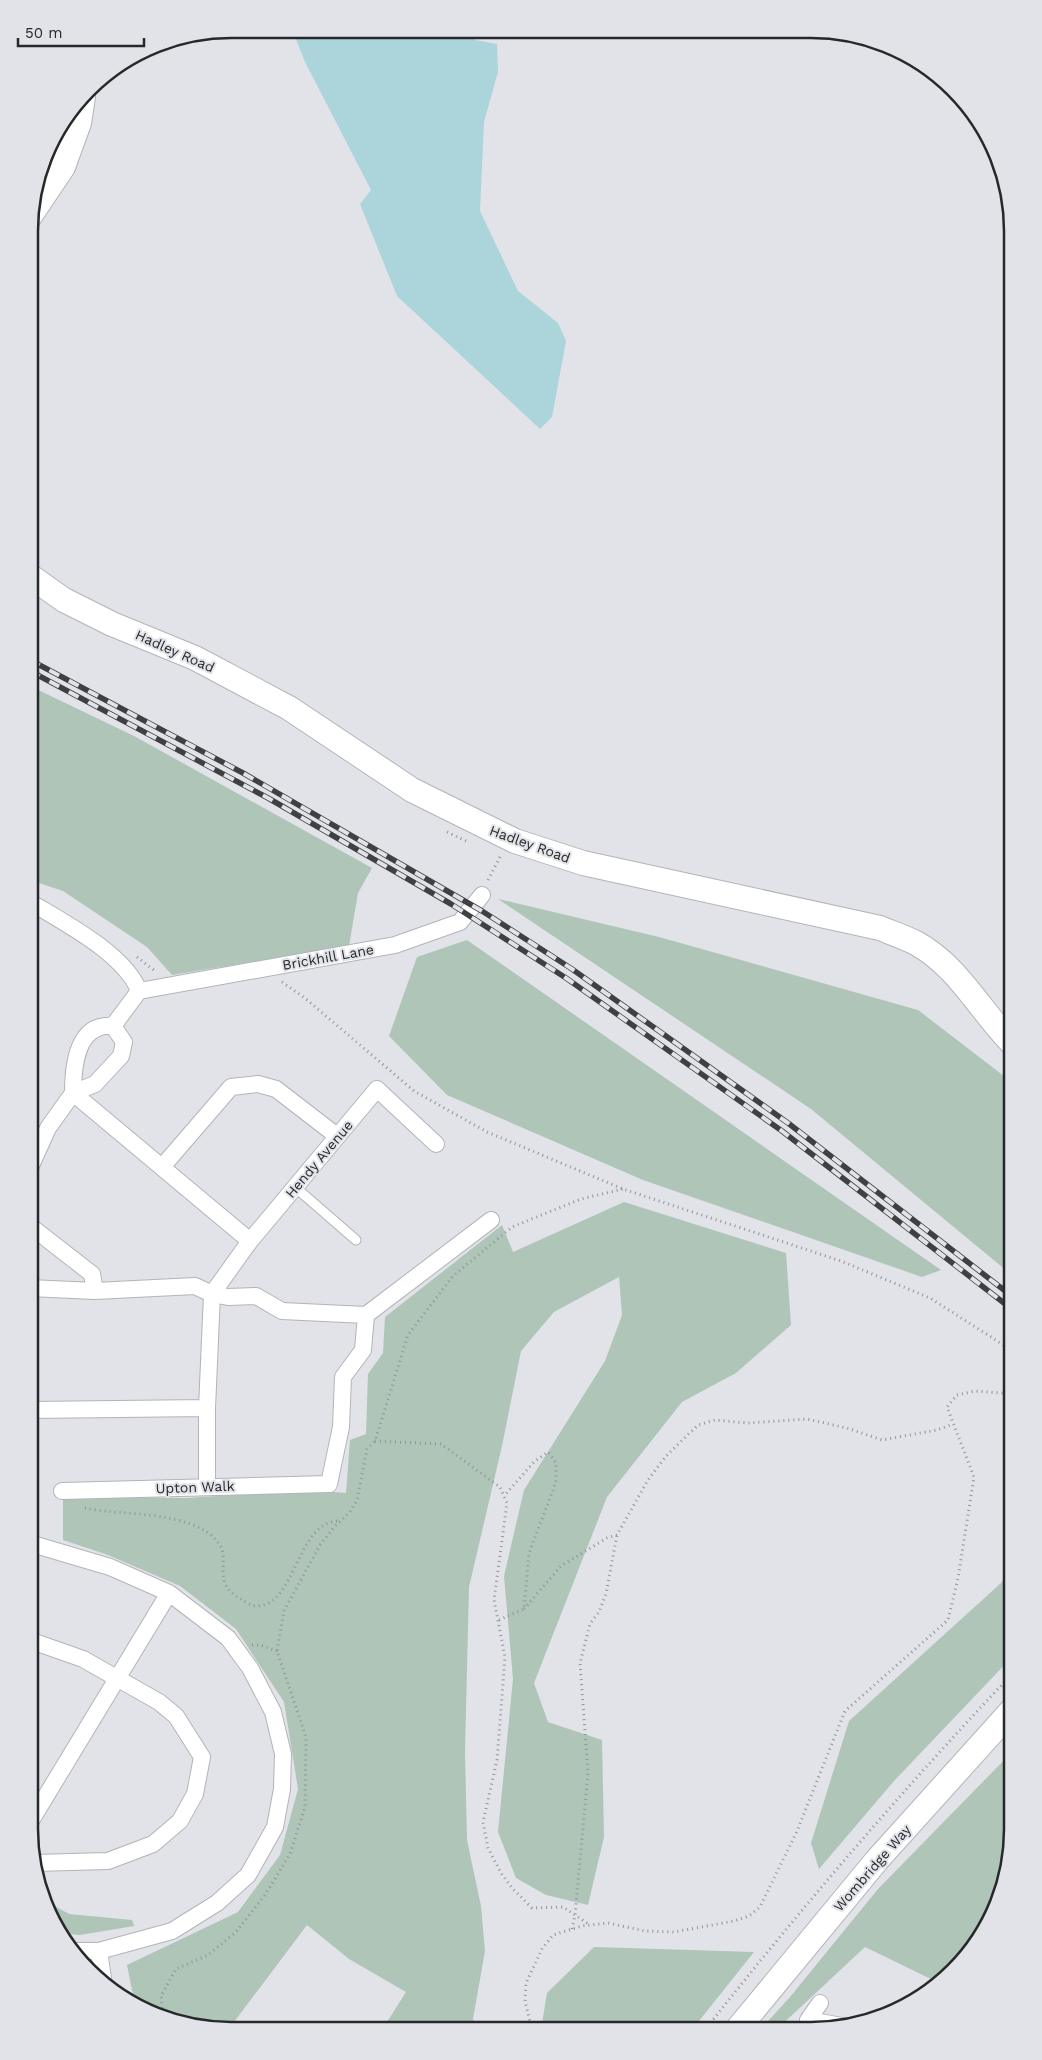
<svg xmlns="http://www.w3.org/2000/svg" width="1042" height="2060" font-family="'Work Sans',sans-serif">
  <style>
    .green { fill: #afc5b8 }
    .water { fill: #abd5da }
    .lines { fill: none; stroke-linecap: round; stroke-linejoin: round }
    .lane-casing { stroke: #b2b4ba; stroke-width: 11 }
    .street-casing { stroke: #b2b4ba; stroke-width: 18 }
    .secondary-casing { stroke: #b2b4ba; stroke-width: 26 }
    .path { stroke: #939498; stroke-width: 3; stroke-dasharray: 1 4; stroke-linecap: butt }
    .lane { stroke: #fff; stroke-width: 9 }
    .street { stroke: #fff; stroke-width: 16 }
    .secondary { stroke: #fff; stroke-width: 24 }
    .rail-casing { stroke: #3f4042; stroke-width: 5.5 }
    .rail { stroke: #e1e3e8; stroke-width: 4; stroke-dasharray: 11; stroke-linecap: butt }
    .labels { text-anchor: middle; stroke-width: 4; stroke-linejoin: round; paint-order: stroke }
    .street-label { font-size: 14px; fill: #27282a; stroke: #e1e3e8 }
    .rim { fill: none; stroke: #27282a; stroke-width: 2.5 }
  </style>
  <rect width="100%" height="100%" fill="#e1e3e8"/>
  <!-- green -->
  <path class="green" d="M30,686L134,736L372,868L358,893L349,946L172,975L147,947L63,891L30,880Z
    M498,899L659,937L918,1010L1013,1083V1276L811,1109Z
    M467,940L941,1270L922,1277L643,1180L447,1095L389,1036L417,957Z
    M624,1202L786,1253L791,1325L736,1373L682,1402L607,1497L534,1683L548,1722L602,1740L604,1837L588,1905L546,1895L516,1878L498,1832L513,1679L504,1576L524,1490L605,1361L622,1315L619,1277L554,1312L521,1351L502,1446L469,1587L465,1752L467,1840L481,1906L485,1951L473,2019L476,2030H382L406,1992L349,1959L307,1925L228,2030C196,2029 163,2022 135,2005L127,1965L238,1912L280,1855L298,1789L284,1702L236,1629L180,1586L108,1555L63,1540V1497L187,1498L311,1490L346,1493L350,1440L366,1434L368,1374L383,1353L385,1317L502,1225L513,1252Z
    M1013,1566V1656L894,1781L819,1869L811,1843L849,1721L1001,1583Z
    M1013,1751V1843L998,1906L971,1952L939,1983L865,1947L775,2031H759L790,1997L878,1889Z
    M42,1899L69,1914L132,1920L134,1926L80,1935L59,1933Z
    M594,1947L754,1952L691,2031L541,2030L547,1993Z"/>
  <!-- water -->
  <path class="water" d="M292,29L474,30L475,40L497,44L498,72L484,122L480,211L518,291L558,323L566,341L552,417L540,429L397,296L360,204L371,190L305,62Z"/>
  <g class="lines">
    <defs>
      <path id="lane" d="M295,1187L356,1240"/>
      <path id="street" d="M30,902C63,922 125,954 139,991
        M113,1026L139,991L395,945L460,922L482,895
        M73,1093L250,1241
        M162,1167L231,1087L258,1084L276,1089L337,1136
        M29,1170L48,1128L73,1093L95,1084L121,1056L124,1042L113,1026C77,1023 73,1065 73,1093
        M29,1225L92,1274L95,1291
        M29,1288L95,1291L195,1286L212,1294L228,1297L256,1296L282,1311L366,1315L491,1220
        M212,1294L250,1241L377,1089L436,1144
        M29,1410L207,1408
        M207,1486V1408L212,1294
        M62,1491L329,1484L341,1427L343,1377L363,1350L366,1315
        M29,1543L110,1567L169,1593L228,1638L250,1668L273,1712L283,1754L282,1789L275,1827L248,1875L217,1903L172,1931L99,1951H71
        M29,1640L83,1659L159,1702L176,1716L202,1757L195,1794L180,1821L153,1844L108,1861L34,1863
        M29,1824L169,1593
        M99,1951L104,1985
        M820,2003L808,2020L842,2026"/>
      <path id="secondary" d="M30,216L63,167L79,123L83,97
        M30,576L64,600L112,624L195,658L289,708L412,790L515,841L583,863L880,928C892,933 904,937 916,943C958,966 980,1011 1013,1044
        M736,2031L877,1860L1013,1709"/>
    </defs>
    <!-- lane casing -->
    <use href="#lane" class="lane-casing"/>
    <!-- street casing -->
    <use href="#street" class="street-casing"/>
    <!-- secondary casing -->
    <use href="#secondary" class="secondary-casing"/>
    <!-- path -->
    <path class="path" d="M447,832L466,841
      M488,880L501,855
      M137,957L155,971
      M282,982L306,999L414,1091L487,1132L623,1189L841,1261L930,1298L1013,1351
      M1008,1064L1013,1069
      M375,1441L441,1444L500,1487L507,1503L494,1600L505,1657L497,1760L483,1822L488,1848L501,1873L513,1889L532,1908L563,1907L590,1925
      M85,1508C122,1516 190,1510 217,1541C234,1561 208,1581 242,1600C246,1602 251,1606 256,1606C297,1606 296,1521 339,1521
      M524,1609L561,1566L607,1538L617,1535L648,1480L666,1456L698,1425L715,1420L748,1423L807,1419L847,1428L882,1440L937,1430L953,1424
      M499,1620L524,1609L529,1553L556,1482V1463L548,1452L534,1462L504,1496
      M252,1645H260L277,1651
      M572,1929L575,1915L588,1773L580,1663L590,1624L599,1612L606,1594L617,1535
      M163,2018L161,1996L176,1969L208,1955L236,1932L265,1895L290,1854L305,1807L306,1737L277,1651L284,1611L320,1545L335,1526L350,1512L357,1500L367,1449L375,1441L408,1335L453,1276L512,1227L581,1199L623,1189
      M532,2030L525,2001L526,1983L542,1949L553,1935L582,1926L608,1923L645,1931L674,1932L734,1921L749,1916L760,1907L797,1831L845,1711L948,1620L958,1578L974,1477L947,1407L957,1395L975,1391L1013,1394
      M704,2031C802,1907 904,1788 1013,1673"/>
    <!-- lane -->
    <use href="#lane" class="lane"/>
    <!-- street -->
    <use href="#street" class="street"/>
    <!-- secondary -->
    <use href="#secondary" class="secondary"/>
    <defs>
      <path id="rail" d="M30,660L243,773L482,911L572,969L788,1123L1013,1297
        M30,671L268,798L451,904L566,978L782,1131L1013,1310"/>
    </defs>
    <!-- rail casing -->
    <use href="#rail" class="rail-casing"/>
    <!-- rail -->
    <use href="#rail" class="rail"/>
  </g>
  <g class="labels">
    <!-- street labels -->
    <g class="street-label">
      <text transform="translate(175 651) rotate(24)" y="5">Hadley Road</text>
      <text transform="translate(530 844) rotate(20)" y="5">Hadley Road</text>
      <text transform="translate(328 957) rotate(-10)" y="5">Brickhill Lane</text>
      <text transform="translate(319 1159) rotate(-50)" y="5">Hendy Avenue</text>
      <text transform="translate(195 1487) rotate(-2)" y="5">Upton Walk</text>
      <text transform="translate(872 1868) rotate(-49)" y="5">Wombridge Way</text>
    </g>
  </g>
  <!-- crop -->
  <path d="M0 0H1042V2060H0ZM231 38H811A193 193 0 0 1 1004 231V1829A193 193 0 0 1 811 2022H231A193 193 0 0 1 38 1829V231A193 193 0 0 1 231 38Z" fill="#e1e3e8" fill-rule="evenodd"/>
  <path class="rim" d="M231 38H811A193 193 0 0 1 1004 231V1829A193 193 0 0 1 811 2022H231A193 193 0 0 1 38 1829V231A193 193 0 0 1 231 38Z"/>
  <!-- scale -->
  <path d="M18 38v8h126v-8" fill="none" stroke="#27282a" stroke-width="2.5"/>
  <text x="25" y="38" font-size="15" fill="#27282a" stroke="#e1e3e8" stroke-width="4" paint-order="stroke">50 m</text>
</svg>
